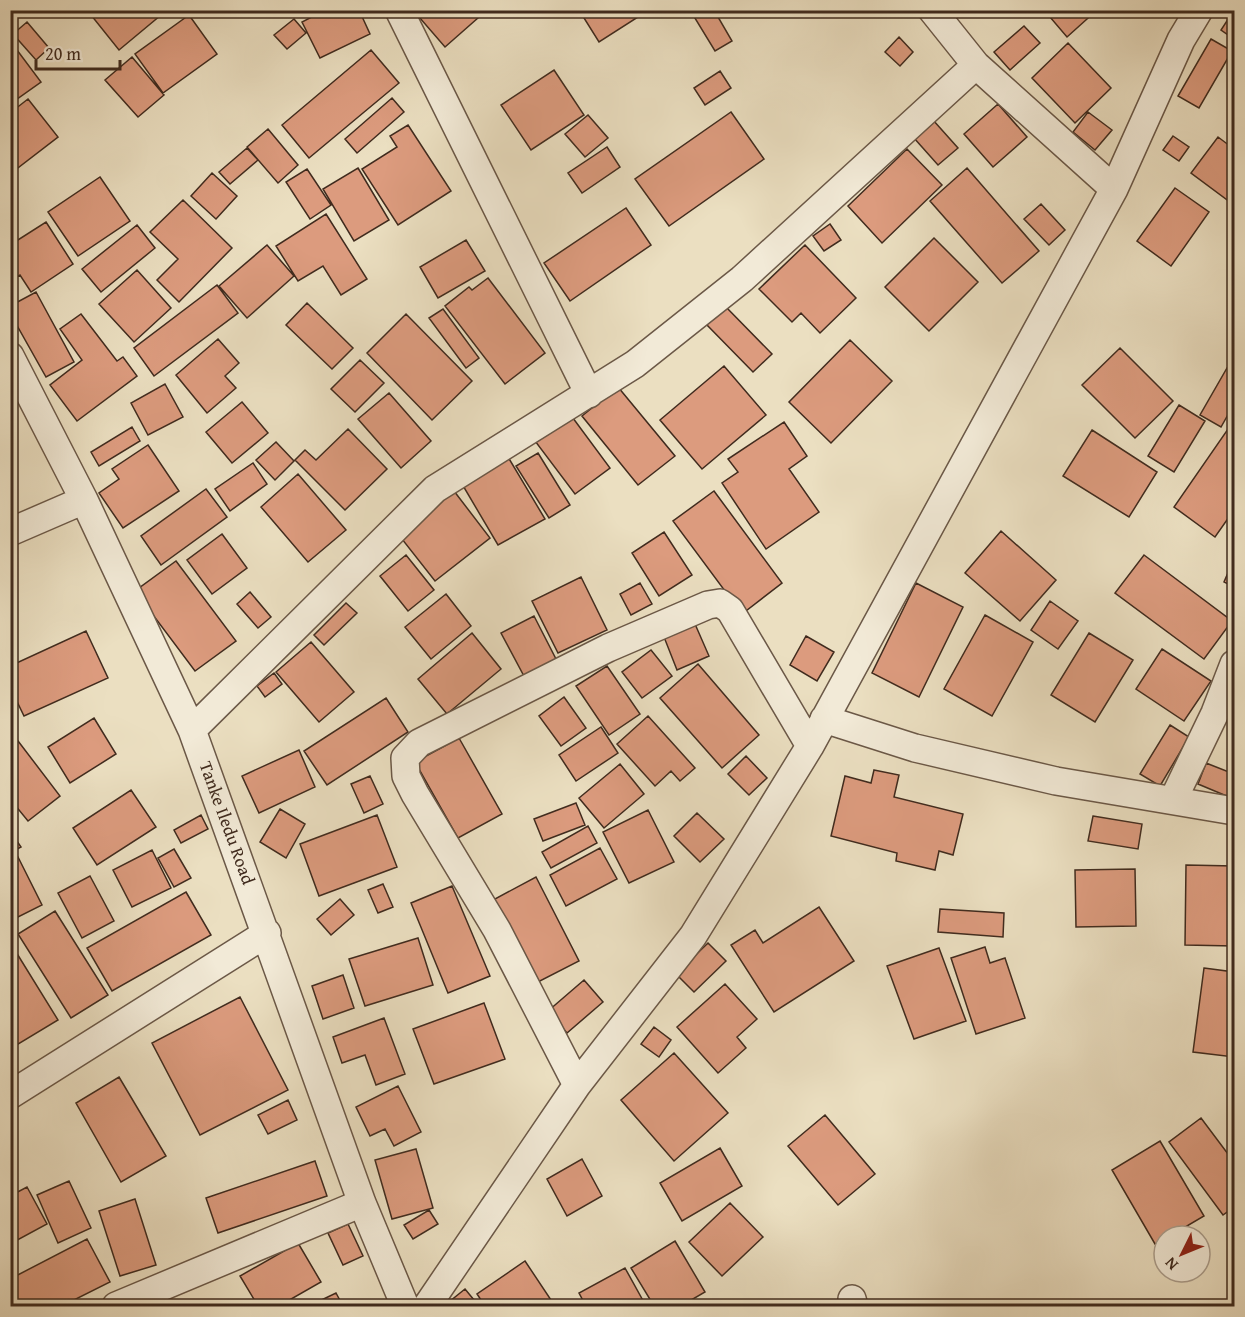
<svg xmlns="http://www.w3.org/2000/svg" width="1245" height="1317" font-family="'Gentium Book Plus',serif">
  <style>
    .building { fill: #dc9b7e; stroke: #402b1e; stroke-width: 1.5 }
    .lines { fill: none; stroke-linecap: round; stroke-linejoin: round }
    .street-casing { stroke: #6b5847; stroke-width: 30 }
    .street { stroke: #f2ead7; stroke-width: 27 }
    .labels { text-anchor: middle; stroke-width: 6; stroke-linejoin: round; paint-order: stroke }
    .street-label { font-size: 18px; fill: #402b1e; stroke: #f2ead7 }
  </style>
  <rect width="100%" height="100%" fill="#ebdfc1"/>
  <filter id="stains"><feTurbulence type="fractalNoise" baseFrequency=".00333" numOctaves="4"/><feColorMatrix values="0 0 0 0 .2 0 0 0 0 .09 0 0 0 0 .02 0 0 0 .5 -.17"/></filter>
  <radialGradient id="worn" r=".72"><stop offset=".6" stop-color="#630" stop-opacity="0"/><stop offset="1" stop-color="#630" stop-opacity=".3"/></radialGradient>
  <!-- building -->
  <path class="building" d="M87,10H167L119,50Z
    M325,10H359L370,34L320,58L302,22Z
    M413,10H487L445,47Z
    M579,10H649L599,42Z
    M690,10H714L732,41L715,51Z
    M1044,10H1097L1067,37Z
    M1234,10V39L1221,30Z
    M189,15L217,54L163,93L135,54Z
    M294,19L306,33L287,49L274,35Z
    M27,22L49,48L36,60L13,34Z
    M1024,26L1040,43L1010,70L994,52Z
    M899,37L913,52L900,66L885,52Z
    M1211,39L1232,51L1199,108L1178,96Z
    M1068,43L1111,88L1075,123L1032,78Z
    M17,50L41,82L10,104V54Z
    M371,50L399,83L309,158L282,125Z
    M132,57L164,95L138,117L105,80Z
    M554,70L584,115L531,150L501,105Z
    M720,71L731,88L705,105L694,88Z
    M392,98L404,112L357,153L345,139Z
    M28,99L58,137L10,174V113Z
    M998,104L1027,137L993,167L964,134Z
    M731,112L764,159L669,226L635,179Z
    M1088,112L1112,130L1095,150L1073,132Z
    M588,115L608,138L585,157L565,134Z
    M933,120L958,148L938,165L914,138Z
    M408,125L451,191L398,225L362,169L397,147L390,136Z
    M268,129L298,165L278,183L247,147Z
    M1173,136L1189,147L1179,161L1163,150Z
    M1218,137L1234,149V205L1191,173Z
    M607,147L620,167L582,193L568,173Z
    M247,148L258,160L230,184L219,172Z
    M907,149L942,185L882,243L848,206Z
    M358,168L389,220L354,241L323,189Z
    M967,168L1039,251L1002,283L930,201Z
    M307,169L331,205L310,219L286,182Z
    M212,173L237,196L216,219L191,196Z
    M100,177L130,221L78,256L48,212Z
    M1175,188L1209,212L1171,266L1137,241Z
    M183,200L232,248L179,302L157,280L178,259L150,232Z
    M1041,204L1065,230L1049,245L1024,219Z
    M626,208L651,245L570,301L544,263Z
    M326,214L367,279L341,295L323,266L298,281L276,246Z
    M46,222L73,264L31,292L20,275L10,281V245Z
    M830,224L841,240L824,251L813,236Z
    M137,225L155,248L101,292L82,269Z
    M934,238L978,282L929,331L885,287Z
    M466,240L485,271L438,298L420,267Z
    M267,245L294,276L247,318L219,286Z
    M805,245L856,298L820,333L801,313L792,322L759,289Z
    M137,270L171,308L134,342L99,304Z
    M488,278L545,353L505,384L445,306L469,287L472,290Z
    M217,285L238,313L154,376L134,348Z
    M36,292L74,362L46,377L10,313V306Z
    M307,303L353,348L332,369L286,325Z
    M725,306L772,354L753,372L706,324Z
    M443,309L479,358L466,368L429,318Z
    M81,314L117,361L123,357L137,376L77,421L50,385L82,360L60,329Z
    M406,314L472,381L432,420L367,353Z
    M218,339L239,363L225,376L236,388L207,413L176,375Z
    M850,340L892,381L831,443L789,402Z
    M1120,348L1173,401L1135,438L1082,385Z
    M360,360L384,383L355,412L331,389Z
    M724,366L766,415L702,469L660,420Z
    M1227,368L1234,372V404L1221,427L1200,415Z
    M165,384L183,417L148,435L131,403Z
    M618,387L675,456L638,485L582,416Z
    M389,393L431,441L401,468L358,419Z
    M242,402L268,433L232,463L206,432Z
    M1179,405L1205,421L1174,472L1148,456Z
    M567,410L610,468L575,494L532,437Z
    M784,422L807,456L789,469L819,512L766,549L722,483L738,472L728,459Z
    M132,427L140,441L99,466L91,452Z
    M348,429L387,469L345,510L295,460L305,450L316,460Z
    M1228,429L1234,434V510L1215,537L1174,507Z
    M1092,430L1157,472L1129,517L1063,476Z
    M276,442L294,461L275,480L256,460Z
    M148,445L179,491L123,528L99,493L119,479L112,469Z
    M538,453L570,505L549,518L516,466Z
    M508,457L545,519L498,545L462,484Z
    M253,463L267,484L230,511L215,489Z
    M298,474L346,530L308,562L261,507Z
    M206,489L227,517L161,565L141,536Z
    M454,491L490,538L435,581L398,534Z
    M714,491L782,583L742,614L673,521Z
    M1001,531L1056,580L1020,621L965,573Z
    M664,532L692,575L659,596L632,553Z
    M222,534L247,568L212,594L187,560Z
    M406,555L434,590L408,611L380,576Z
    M1144,555L1232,621L1204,659L1115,593Z
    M1234,559V587L1224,582Z
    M176,561L236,641L195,671L135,591Z
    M581,577L607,630L558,653L532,601Z
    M640,583L652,604L631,615L620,594Z
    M916,583L963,607L919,697L872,673Z
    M250,592L271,617L258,628L237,604Z
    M446,594L471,626L431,659L405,627Z
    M1050,601L1078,621L1058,649L1031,630Z
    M346,603L357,613L324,645L314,635Z
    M985,615L1033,642L992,716L944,689Z
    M534,616L557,661L525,678L501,633Z
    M695,624L709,656L677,670L664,637Z
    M86,631L108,678L24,716L10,687V666Z
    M472,633L501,669L447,714L418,679Z
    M1089,633L1133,660L1095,722L1051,695Z
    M806,636L834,652L817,681L790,665Z
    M311,642L354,692L319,722L276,672Z
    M1162,649L1211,681L1184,721L1136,689Z
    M651,650L672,676L642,698L622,672Z
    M698,664L759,735L722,768L660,698Z
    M607,666L640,714L609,735L576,686Z
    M274,673L282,684L265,697L257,686Z
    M564,697L586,728L561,746L539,716Z
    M386,698L408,732L327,785L304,751Z
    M648,716L695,768L680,781L671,771L655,786L617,744Z
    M94,718L116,754L70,783L48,747Z
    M1170,725L1189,737L1160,786L1140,774Z
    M601,727L618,753L576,781L559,755Z
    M15,737L60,796L28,821L10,799V740Z
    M459,738L502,814L458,838L415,762Z
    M299,750L315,787L259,813L242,776Z
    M746,756L767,778L749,795L728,774Z
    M1206,763L1234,774V782L1229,797L1198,784Z
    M620,764L644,794L604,828L579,798Z
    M874,770L899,775L894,797L963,814L953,855L939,851L935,870L896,861L897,853L831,836L845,776L871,783Z
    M370,776L383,804L364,813L351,784Z
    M131,790L156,827L97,865L73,828Z
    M576,803L585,825L543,841L534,819Z
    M280,809L305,824L286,858L260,842Z
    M648,810L674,862L629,883L603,832Z
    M697,813L724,839L700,862L674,836Z
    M201,815L208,829L181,843L174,830Z
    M377,815L397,867L319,896L300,844Z
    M1093,816L1142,824L1138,849L1088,841Z
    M588,826L597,843L551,868L542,852Z
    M10,831L21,847L10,853Z
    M600,848L617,879L566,906L550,875Z
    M174,849L191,878L174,887L158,858Z
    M152,850L171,888L132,907L113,870Z
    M18,857L42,905L10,921V860Z
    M1186,865L1234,866V946L1185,945Z
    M1135,869L1136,926L1076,927L1075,870Z
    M90,876L114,921L82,938L58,893Z
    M536,877L579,961L536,983L493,900Z
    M383,884L393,907L378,913L368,890Z
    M452,886L490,976L448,993L411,903Z
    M186,892L211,935L112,991L87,948Z
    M340,899L354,915L331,935L317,919Z
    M819,907L854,961L774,1012L731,945L755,930L763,943Z
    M940,909L1004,913L1003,937L938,932Z
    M55,911L108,995L71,1018L18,934Z
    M418,938L433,985L365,1006L349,959Z
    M708,943L726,961L694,992L676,974Z
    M985,947L990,963L1005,958L1025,1018L976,1034L951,958Z
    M939,948L966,1021L914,1039L887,966Z
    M16,952L58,1020L10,1049V956Z
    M1204,968L1234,972V1057L1193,1052Z
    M343,975L354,1008L323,1019L312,986Z
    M584,980L603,1002L567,1033L548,1011Z
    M725,984L757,1019L737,1037L746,1048L718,1073L677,1027Z
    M240,997L288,1090L200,1135L152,1043Z
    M484,1003L505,1059L434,1084L413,1029Z
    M384,1018L405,1074L376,1085L365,1055L342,1063L333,1037Z
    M654,1027L671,1040L659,1057L641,1044Z
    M674,1053L728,1113L674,1161L621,1100Z
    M119,1077L166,1156L121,1182L76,1103Z
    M398,1086L421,1132L394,1146L385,1129L370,1136L356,1107Z
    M288,1100L297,1120L268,1134L258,1115Z
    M825,1115L875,1174L838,1205L788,1146Z
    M1201,1118L1234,1162V1207L1223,1215L1169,1142Z
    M1160,1141L1204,1216L1170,1236H1164V1240L1155,1244L1112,1170Z
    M720,1148L742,1186L682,1221L660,1183Z
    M416,1149L433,1208L392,1219L375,1160Z
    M582,1159L602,1196L567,1216L547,1179Z
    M315,1161L327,1196L218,1233L206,1198Z
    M69,1181L91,1228L58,1243L37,1195Z
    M27,1187L47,1224L10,1244V1196Z
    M135,1199L156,1265L120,1276L99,1211Z
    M730,1203L763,1237L722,1276L689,1242Z
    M429,1210L438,1224L413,1239L404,1225Z
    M348,1224L363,1256L343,1265L328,1233Z
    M87,1239L110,1282L62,1306H10V1279Z
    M675,1241L705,1292L681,1306H654L631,1268Z
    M298,1243L321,1282L279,1306H258L240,1276Z
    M525,1261L555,1306H485L477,1294Z
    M625,1268L646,1306H586L579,1293Z
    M465,1289L479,1306H444Z
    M336,1293L343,1306H309Z"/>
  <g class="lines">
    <defs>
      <path id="street" d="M399,10L589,394
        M932,10L976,65L1114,189
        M10,356L84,500L192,730L362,1203L405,1306
        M10,532L84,500
        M824,719L915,748L1056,781L1234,811
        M192,730L435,489L635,364L742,279L976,65
        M1173,800L1215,713L1234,664
        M577,1085L497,930L415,794L406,776L405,758L419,743L608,648L708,605L720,603L730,610L810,746
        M10,1095L267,933
        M852,1299L854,1306
        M116,1306L362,1203
        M427,1306L577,1085L693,936L810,746L1114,189L1181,40L1199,10"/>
    </defs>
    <!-- street casing -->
    <use href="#street" class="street-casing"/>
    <!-- street -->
    <use href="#street" class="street"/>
  </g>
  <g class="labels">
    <!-- street labels -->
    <g class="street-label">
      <text transform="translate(227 823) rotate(70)" y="6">Tanke Iledu Road</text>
    </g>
  </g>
  <!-- margin -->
  <rect width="1245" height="1317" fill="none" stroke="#ebdfc1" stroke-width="36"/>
  <rect x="12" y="12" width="1221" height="1293" fill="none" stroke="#402b1e" stroke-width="3"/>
  <rect x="18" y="18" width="1209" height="1281" fill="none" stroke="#402b1e" stroke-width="1.5"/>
  <!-- north arrow -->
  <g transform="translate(1182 1254) rotate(227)"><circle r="28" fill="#f2ead7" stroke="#ab9e8d" stroke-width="1.5"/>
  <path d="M0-4.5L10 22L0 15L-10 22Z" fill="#8f2418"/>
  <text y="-9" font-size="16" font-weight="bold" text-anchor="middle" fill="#402b1e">N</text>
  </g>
  <!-- scale -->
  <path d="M36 60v9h84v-9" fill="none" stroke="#402b1e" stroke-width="3"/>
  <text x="45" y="60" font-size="18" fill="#402b1e" stroke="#f2ead7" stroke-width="4.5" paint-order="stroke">20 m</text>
  <rect width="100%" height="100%" filter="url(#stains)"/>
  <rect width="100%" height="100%" fill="url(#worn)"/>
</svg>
